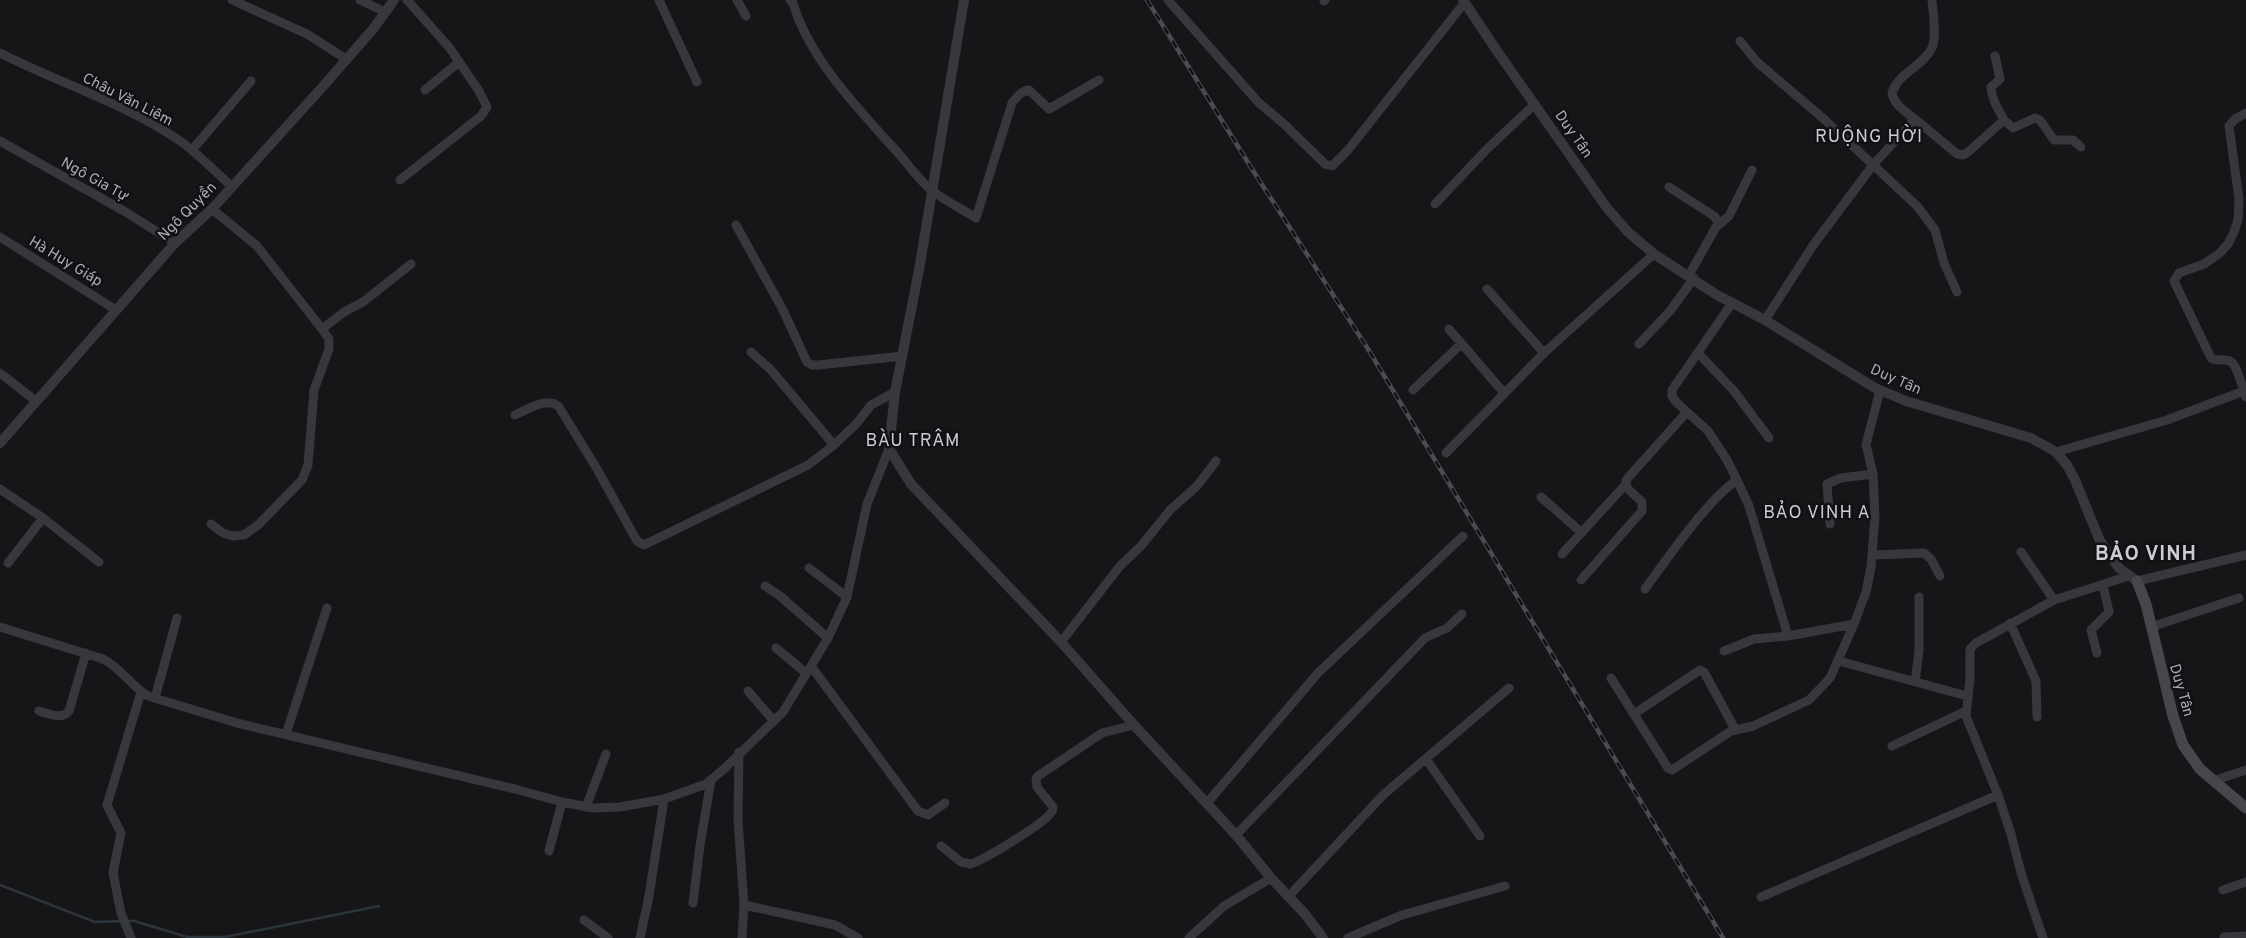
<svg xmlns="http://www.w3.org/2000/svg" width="2246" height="938" font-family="Overpass,sans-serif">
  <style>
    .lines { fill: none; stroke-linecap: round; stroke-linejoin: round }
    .stream { stroke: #2c353c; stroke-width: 2.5 }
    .minor { stroke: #37383d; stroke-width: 9 }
    .tertiary { stroke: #37383d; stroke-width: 10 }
    .secondary { stroke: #45474d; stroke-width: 11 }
    .rail-casing { stroke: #4a4c52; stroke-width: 4.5 }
    .rail { stroke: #111113; stroke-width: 2.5; stroke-dasharray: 8; stroke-linecap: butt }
    .labels { text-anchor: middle; stroke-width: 5; stroke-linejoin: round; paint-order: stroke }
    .street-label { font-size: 15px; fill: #a8adb8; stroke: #111113 }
    .quarter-label { font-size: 18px; letter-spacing: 1px; fill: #c9ccd4; stroke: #111113 }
    .district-label { font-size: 20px; font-weight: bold; letter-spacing: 1px; fill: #c9ccd4; stroke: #111113 }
  </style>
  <rect width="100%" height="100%" fill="#161618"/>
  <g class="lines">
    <!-- stream -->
    <path class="stream" d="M0,885L95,922L122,921
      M127,921H134L187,937H225L379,906"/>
    <!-- minor -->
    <path class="minor" d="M232,0L307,34L346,59
      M360,0L385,12
      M659,0L697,82
      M737,0L746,16
      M790,0L793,3C809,59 861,112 900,155C910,167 921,183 934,192C947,202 962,209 976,218L1012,103C1017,97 1021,91 1029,90L1049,109L1099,80
      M1168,0L1259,103L1284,124L1325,164L1332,166L1348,150L1465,2
      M1324,1L1325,0
      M1740,41L1757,62L1825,120L1917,206L1935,230L1944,263L1957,292
      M0,53C59,83 129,105 183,143C200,156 216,172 232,187
      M425,90L459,62
      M2246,113L2235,119L2229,126L2239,199L2238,220L2234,232L2228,244L2220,253L2204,264L2179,273L2174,281L2211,358C2217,362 2223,358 2230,361C2238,365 2242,389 2246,397
      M1915,119L1957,154L1963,155L1967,153L2004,120C1998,109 1992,100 1991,87L2000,79L1995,56
      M2004,120L2013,128L2035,118L2040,120L2054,140H2073L2081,147
      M0,141L124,211L175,243
      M192,150L251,81
      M400,180L481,116L487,107L479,91L449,47L407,0
      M1669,187L1714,216L1719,224
      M1435,204L1487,149L1535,104
      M212,209L257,246L322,329
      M736,225L783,310L807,362L812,365H818L903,356
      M0,237L116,310
      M1689,275L1716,227L1729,216L1752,170
      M1487,289L1544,353
      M1732,303L1672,390V396L1676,402L1708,431L1727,460L1737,480L1749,506L1788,636L1854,624
      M1765,320L1814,244L1873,165L1915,119C1906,112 1894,105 1892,93C1898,73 1923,66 1932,48C1937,38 1933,12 1932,0
      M1449,329L1504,393
      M1639,344L1670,311L1694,278
      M751,352L771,370L834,445
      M1698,353L1734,391L1769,438
      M0,373L36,401
      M1413,390L1461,344
      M515,415C528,409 547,396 559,407L597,469L637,541L644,545L808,465L834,445L857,423L871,405L895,392
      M2056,452L2167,420L2244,391
      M1446,453L1544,353L1654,254
      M0,489L43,518L99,562
      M1541,497L1582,533
      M211,524L223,533L233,536L244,535L258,525L302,480L308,465L314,390L329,349V339L322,329L344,312L363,302L411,264
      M1830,524L1827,484L1841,478L1873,474
      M2021,552L2054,600
      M1562,554L1626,484
      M1873,555L1924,553L1931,559L1940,576
      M8,563L43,518
      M809,568L847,597
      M1581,580L1642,511V502L1627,488L1626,480L1686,413
      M2137,581L2246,555
      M765,586L780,596L828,638
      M1645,589C1667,559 1708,499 1737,480
      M2010,623L2036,681L2037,717
      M0,627L103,659C121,668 131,686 148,696L237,723L515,789L562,802L593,808L620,807L664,799L706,784L724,769L783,712L828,638L847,597L867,504L889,449
      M2151,627L2239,598
      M1061,642L1120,566L1141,546L1171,509L1197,486L1216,461
      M776,648L806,673
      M1724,651L1754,639L1788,636
      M2097,653L2091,630L2109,612L2103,585
      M1839,661L1967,696
      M811,666L918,811L928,815L945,803
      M1611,678L1668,768L1672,770L1731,731L1753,726L1809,700L1830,678L1854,624L1866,592L1871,567L1875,516L1873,474L1866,445L1880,390
      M1915,682L1919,651V597
      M748,691L773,720
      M155,698L177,618
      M39,711C49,714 62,720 69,711L86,653
      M1634,714L1700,670L1704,672L1735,729
      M286,734L327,608
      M1892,746L1966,711
      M739,752L738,820L744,905L742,938
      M1426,759L1480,836
      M2213,781L2246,770
      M1207,803L1318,673L1463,536
      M586,807L606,754
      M1236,835L1425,638L1447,628L1462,614
      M941,846L961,862L970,864C983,861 1041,825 1050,814C1053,811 1052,812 1053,807L1037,787L1036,779L1038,776L1102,733L1134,725
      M549,851L562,802
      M2223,890L2246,882
      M1289,896L1383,795L1509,688
      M1761,897L1998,795
      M693,903L700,845L711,780
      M744,905L835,925L858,938
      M584,920L608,938
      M2224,937L2246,936
      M131,938L121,913L113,873L121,833L107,805L141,692
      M640,938L649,896L664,799
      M1189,938L1224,906L1271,878
      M1348,938L1402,915L1505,886
      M2043,938L2021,873L2011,834L1998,795L1966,716L1970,679V649L1976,643L2054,600L2129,576"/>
    <!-- tertiary -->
    <path class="tertiary" d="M964,0L919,270L895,392L889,449L911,484L1061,642L1134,725L1236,835L1271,878L1305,914L1323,938
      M1463,0L1497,51L1607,208L1628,232L1654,254L1717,295L1765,320L1875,388L1906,401L2031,438L2056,452L2067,465L2075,480L2100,541L2119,568L2137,581
      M0,443L175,243L212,209L326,83L373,29L394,0"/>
    <!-- secondary -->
    <path class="secondary" d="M2137,581L2146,604L2173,716L2183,745L2200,769L2246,808"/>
    <defs>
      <path id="rail" d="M1147,0L1252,169L1368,349L1723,938"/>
    </defs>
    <!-- rail casing -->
    <use href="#rail" class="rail-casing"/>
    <!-- rail -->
    <use href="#rail" class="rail"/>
  </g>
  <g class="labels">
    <!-- street labels -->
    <g class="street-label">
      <text transform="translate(128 99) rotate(27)" y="5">Châu Văn Liêm</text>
      <text transform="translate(1574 134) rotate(55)" y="5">Duy Tân</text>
      <text transform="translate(95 179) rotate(29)" y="5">Ngô Gia Tự</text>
      <text transform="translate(187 211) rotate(-45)" y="5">Ngô Quyền</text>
      <text transform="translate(66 261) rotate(31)" y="5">Hà Huy Giáp</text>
      <text transform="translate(1896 379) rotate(24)" y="5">Duy Tân</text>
      <text transform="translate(2182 690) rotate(74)" y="5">Duy Tân</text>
    </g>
    <!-- quarter labels -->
    <g class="quarter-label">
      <text x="1869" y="142">RUỘNG HỜI</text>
      <text x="913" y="446">BÀU TRÂM</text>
      <text x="1817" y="518">BẢO VINH A</text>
    </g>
    <!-- district labels -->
    <g class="district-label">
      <text x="2146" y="560">BẢO VINH</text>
    </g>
  </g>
</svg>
